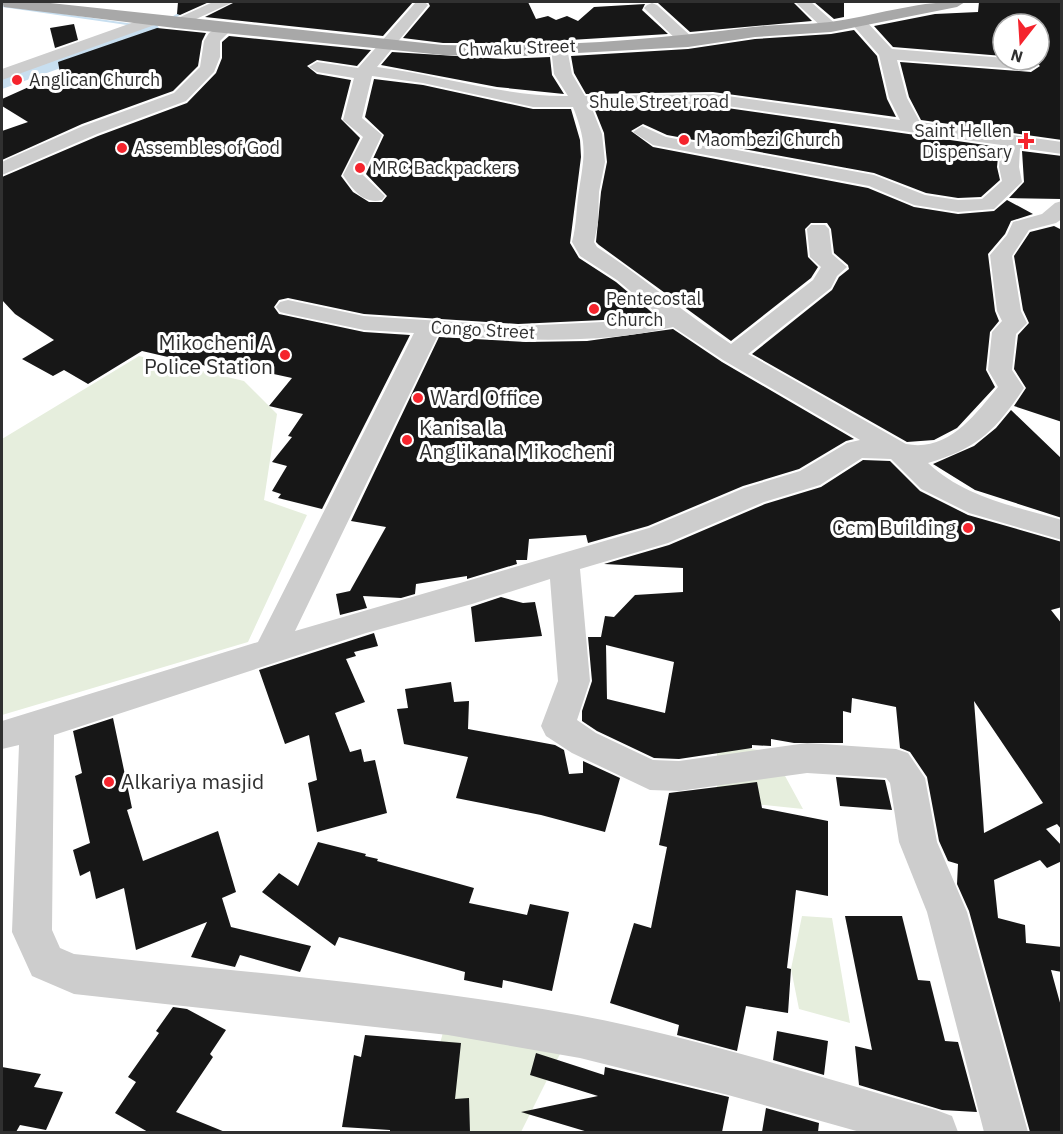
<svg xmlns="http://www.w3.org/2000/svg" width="1063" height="1134" font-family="'IBM Plex Sans',sans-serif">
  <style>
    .green { fill: #e6eedd }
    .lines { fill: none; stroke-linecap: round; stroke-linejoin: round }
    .stream { fill: #c8dff0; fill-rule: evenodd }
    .river { fill: #c8dff0; fill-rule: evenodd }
    .building { fill: #171717; fill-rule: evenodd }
    .minor { fill: #cdcdcd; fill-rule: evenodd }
    .major { fill: #a8a8a8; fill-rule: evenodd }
    .poi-dot { fill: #f5242d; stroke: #fff; stroke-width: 2 }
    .labels { text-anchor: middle; stroke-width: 6; stroke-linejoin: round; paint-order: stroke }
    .far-street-label { font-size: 18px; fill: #303030; stroke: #fff }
    .far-poi-label { font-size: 18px; fill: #303030; stroke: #fff; text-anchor: start }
    .poi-label { font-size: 21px; fill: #303030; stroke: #fff; text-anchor: start }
  </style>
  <rect width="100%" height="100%" fill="#fff"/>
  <!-- green -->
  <path class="green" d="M139,356L244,381L277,414L264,500L307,515L248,642L2,715V439Z
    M717,744L772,752L803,809L717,800Z
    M802,916L832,918L850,1023L799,1009L791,969Z
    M448,1014L561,1052L521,1132H416Z"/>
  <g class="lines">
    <!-- stream -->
    <path class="stream" d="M197,2H201L167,23L163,22Z
      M2,5L134,24L136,25L134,26L2,7Z"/>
    <!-- river -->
    <path class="river" d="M147,21L156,24L160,29L156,34L2,89V72Z"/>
  </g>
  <!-- building -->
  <path class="building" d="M178,2H209L180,15L177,14Z
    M235,2H413L383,36L205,17Z
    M428,2H528L536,19L548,16L556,20L567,16L578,21L594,7L645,4L642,10L668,34L521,43H443L403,38L430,6Z
    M685,2H793L812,21L690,32L658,3Z
    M814,2H844V17L834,19Z
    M979,2H1062V140L921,120L909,97L900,62L1031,72L1040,66L1034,60H1039V24H1003V56L893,47L874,26L935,14L978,12Z
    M74,24L78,40L55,48L50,28Z
    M157,28L206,33L202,41L198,66L173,91L82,124L2,160V131L28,122L2,106V99L60,73L58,62Z
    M854,30L877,56L887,99L896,117L713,92L586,94L574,73L571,56L688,49L755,39L831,34Z
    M229,36L371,50L357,66L317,60L307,66L317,74L351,80L341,119L360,138L341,176L353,192L369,202H382L387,196L366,174L384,135L365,117L374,79L423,85L533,109H571L580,140L581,157L570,243L579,258L616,282L655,315L645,318L518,324L364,314L288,298L279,300L274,307L279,314L364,332L410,335L322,509L278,498L281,494L272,491L287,466L272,462L292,437L288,436L303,414L269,406L292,378L242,367L237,373L142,351L88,384L64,370L53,376L22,359L54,340L15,314L2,300V177L98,136L187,103L216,73L222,58V42Z
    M392,52L504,59L550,57L552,75L564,94L497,87L381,65Z
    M713,106L999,147L997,167L1000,180L981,197L958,198L926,193L874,173L667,135L643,124L631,131L653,147L868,188L914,207L958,214L994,211L1007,200L1033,214L1011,221L1005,234L988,254L995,311L999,321L990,332L986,370L995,387L957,428L934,440L907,442L752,354L832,290L839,277L849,269L848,265L834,253L831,229L827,223H811L805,229L808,257L818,267L811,278L731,341L599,245L596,242L601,192L607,162L604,133L594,108Z
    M1022,151L1062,156V199L1009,198L1024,182Z
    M1054,226L1062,230V422L1014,406L1026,388L1014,369L1018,335L1029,323L1023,310L1014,256L1030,232Z
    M673,329L722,362L854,439L846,441L799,469L743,486L648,526L588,543L586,535L529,539L527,560H516L517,564L467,579V576L416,584L415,594L401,598L363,596L367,608L340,615L336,594L350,591L386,527L351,521L439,337L526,342L587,341Z
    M1011,410L1062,459V518L975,490L933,464L974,446L996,428Z
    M863,460L890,461L920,491L968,515L1062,542V607L1051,610L1062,624V830L1057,824L1046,829L1062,846V861L1047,868L1040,860L994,880L998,918L1025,925L1026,943L1062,947V972L1051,970L1062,1010V1132H1030L969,911L957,884L958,864L948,861L939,841L927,777L910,752L900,748L896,707L852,698L851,713L843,711V743H794L771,739V746L752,745V748L679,759L654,758L597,731L582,721V711L592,681L588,637H601L605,616L614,617L635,595L683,592V568L604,564L669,545L765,504L821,487ZM606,645L674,662L665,713L607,699ZM974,701L1043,803L984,833L983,817Z
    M501,597L523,603L535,602L542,636L475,642L471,607Z
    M374,633L378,646L354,652L356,656L346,659L365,702L335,713L350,752L361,749L364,762L375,760L387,813L317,832L308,783L317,780L309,735L285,744L259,670Z
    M451,682L454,702L469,701L468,729L555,745L564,750L569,774L583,773V761L620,778L605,832L541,815L456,798L468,757L404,744L397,709L408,708L405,689Z
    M113,718L132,808L127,810L143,861L218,831L236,892L222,898L231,927L311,946L300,972L240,955L235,967L191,957L207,922L136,950L124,888L96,899L90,871L80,876L73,850L90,843L75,776L82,773L73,731Z
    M836,777L885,780L892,810L840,806Z
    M757,782L762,808L828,821V896L796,890L787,968L791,969L788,1013L746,1006L737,1051L677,1035L679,1025L610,1003L634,923L651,928L667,847L659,845L669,793Z
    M318,842L366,854L365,856L378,859L377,861L474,888L469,903L527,915L530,904L569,912L552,991L503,980L502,988L464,980L465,972L339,937L335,946L262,892L279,873L298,886Z
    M845,916H902L918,980L930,981L945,1041L958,1042L977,1112L942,1110L859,1085L855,1046L872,1050Z
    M173,1007L187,1009L226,1030L210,1054L213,1057L176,1112L225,1132H148L115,1113L136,1082L128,1077L159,1033L156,1031Z
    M777,1031L828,1041L824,1075L773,1060Z
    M365,1035L461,1043L455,1099L469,1098L470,1132H390V1130L342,1127L354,1055L361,1057Z
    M536,1053L604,1075L605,1067L729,1097L722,1132H588L521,1112L598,1096L530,1075Z
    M2,1067L41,1074L34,1087L63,1092L46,1130L20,1125L16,1132H2Z
    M766,1108L819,1123L818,1132H762Z"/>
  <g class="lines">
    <!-- minor -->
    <path class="minor" d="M213,2H233L181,26L175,28L167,23Z
      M416,2H425L428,5L377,67C441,75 504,97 568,96L554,74L551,48L559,43L567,48L572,74L585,96L713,94L900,120L889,98L879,55L851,23L859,18L865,20L892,49L1030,60L1038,65L1030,70L897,60L907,98L920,122L1062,142V154L1020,148L1019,167L1022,182L994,209L958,212L914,205L869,186L653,145L633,132L642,126L666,137L874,175L925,195L958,200L982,199L1002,181L999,167L1001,145L713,104L591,106L602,134L605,162L599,192L598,223L594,242L597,247C643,277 684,313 731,344L813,280L821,267L810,257L807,229L811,225H825L829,229L832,254L847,267L837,276L831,288L748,354L906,444C948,452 974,416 998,387L988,370L992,332L1002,321L997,311L990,255L1007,235L1013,222L1042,214L1055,203L1062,201V219L1056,223L1029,230L1012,256L1021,311L1027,323L1016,334L1012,370L1024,388C996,430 977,449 928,463C964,497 1016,507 1062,520V540L969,513L921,489L891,459L862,458L820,485L764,502L668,543L580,569L590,681L577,720L596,733L653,760L679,761L807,743L896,749L908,753L925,778L937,842L967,912L1028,1132H984L927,912L899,842L890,783L886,778L807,773L679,791L650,790L572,753L546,736L541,726L558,681L550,579L472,604L366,633L54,735L52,930L60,948L74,954C242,972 411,985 577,1015C698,1038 817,1076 936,1110L952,1116L958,1132H860L728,1095L580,1058L448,1035L74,994L32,976L12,932L19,745L2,749V721L258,642L414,333L364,330L288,314L280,312L276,307L280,302L288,300L364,316L518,326L645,320L660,316L617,280L580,256L572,242C577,224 576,208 579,190C585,153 587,143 573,107H533L423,83L372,76L362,118L382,135L363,175L385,196L382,200C364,205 352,189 343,175L363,137L343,120L354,78L317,72L309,67L317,62L358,68ZM673,327L723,360L860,440L847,443L800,471L744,488L649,528L295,631L438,335C512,340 601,345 673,327Z
      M795,2H811L839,27L837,30H825Z
      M652,3L657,5L694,39L696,42L694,45H682L647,11L644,8L647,5Z
      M154,15L160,17L162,20L160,23L2,80V69Z
      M225,23L233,28L220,41V57L214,72L186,101L97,134L2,175V162L8,159L83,126L174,93L200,67L204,41L209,33Z"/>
    <!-- major -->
    <path class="major" d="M2,2H41L443,45C547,48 650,40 753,27C779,24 805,25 830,22C875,16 920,0 965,2L957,7L831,32L755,37L688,47L504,57L443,55L175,28L4,7Z"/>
  </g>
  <!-- markers -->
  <g class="poi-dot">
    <circle cx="17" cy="80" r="6"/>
    <circle cx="684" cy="140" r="6"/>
    <path d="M1023 132h6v6h6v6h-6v6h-6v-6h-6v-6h6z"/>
    <circle cx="122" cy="148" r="6"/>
    <circle cx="360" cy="168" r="6"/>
    <circle cx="594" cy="309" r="6"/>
    <circle cx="285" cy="355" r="6"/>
    <circle cx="418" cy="398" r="6"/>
    <circle cx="407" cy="440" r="6"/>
    <circle cx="968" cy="528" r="6"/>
    <circle cx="109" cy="782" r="6"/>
  </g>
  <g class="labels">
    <!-- far-street labels -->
    <g class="far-street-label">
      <text transform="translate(517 48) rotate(-2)" y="6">Chwaku Street</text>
      <text x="659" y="108">Shule Street road</text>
      <text transform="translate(483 330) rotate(3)" y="6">Congo Street</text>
    </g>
    <!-- far-poi labels -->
    <g class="far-poi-label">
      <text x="29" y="86">Anglican Church</text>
      <text x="1012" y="137" text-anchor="end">Saint Hellen<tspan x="1012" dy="21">Dispensary</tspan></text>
      <text x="696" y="146">Maombezi Church</text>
      <text x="134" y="154">Assembles of God</text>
      <text x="372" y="174">MRC Backpackers</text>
      <text x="606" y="305">Pentecostal<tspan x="606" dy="21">Church</tspan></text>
    </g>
    <!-- poi labels -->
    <g class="poi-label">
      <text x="273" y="350" text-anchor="end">Mikocheni A<tspan x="273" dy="24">Police Station</tspan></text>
      <text x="430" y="405">Ward Office</text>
      <text x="419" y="435">Kanisa la<tspan x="419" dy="24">Anglikana Mikocheni</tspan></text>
      <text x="956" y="535" text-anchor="end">Ccm Building</text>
      <text x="121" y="789">Alkariya masjid</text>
    </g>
  </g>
  <!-- border -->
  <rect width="1063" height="1134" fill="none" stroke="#303030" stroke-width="6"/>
  <!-- north arrow -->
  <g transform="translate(1021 42) rotate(197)"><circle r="28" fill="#ffffff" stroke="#acacac" stroke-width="1.5"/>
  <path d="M0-4.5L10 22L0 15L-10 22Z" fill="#f5242d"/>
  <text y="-9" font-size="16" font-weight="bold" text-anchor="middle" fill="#303030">N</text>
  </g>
</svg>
